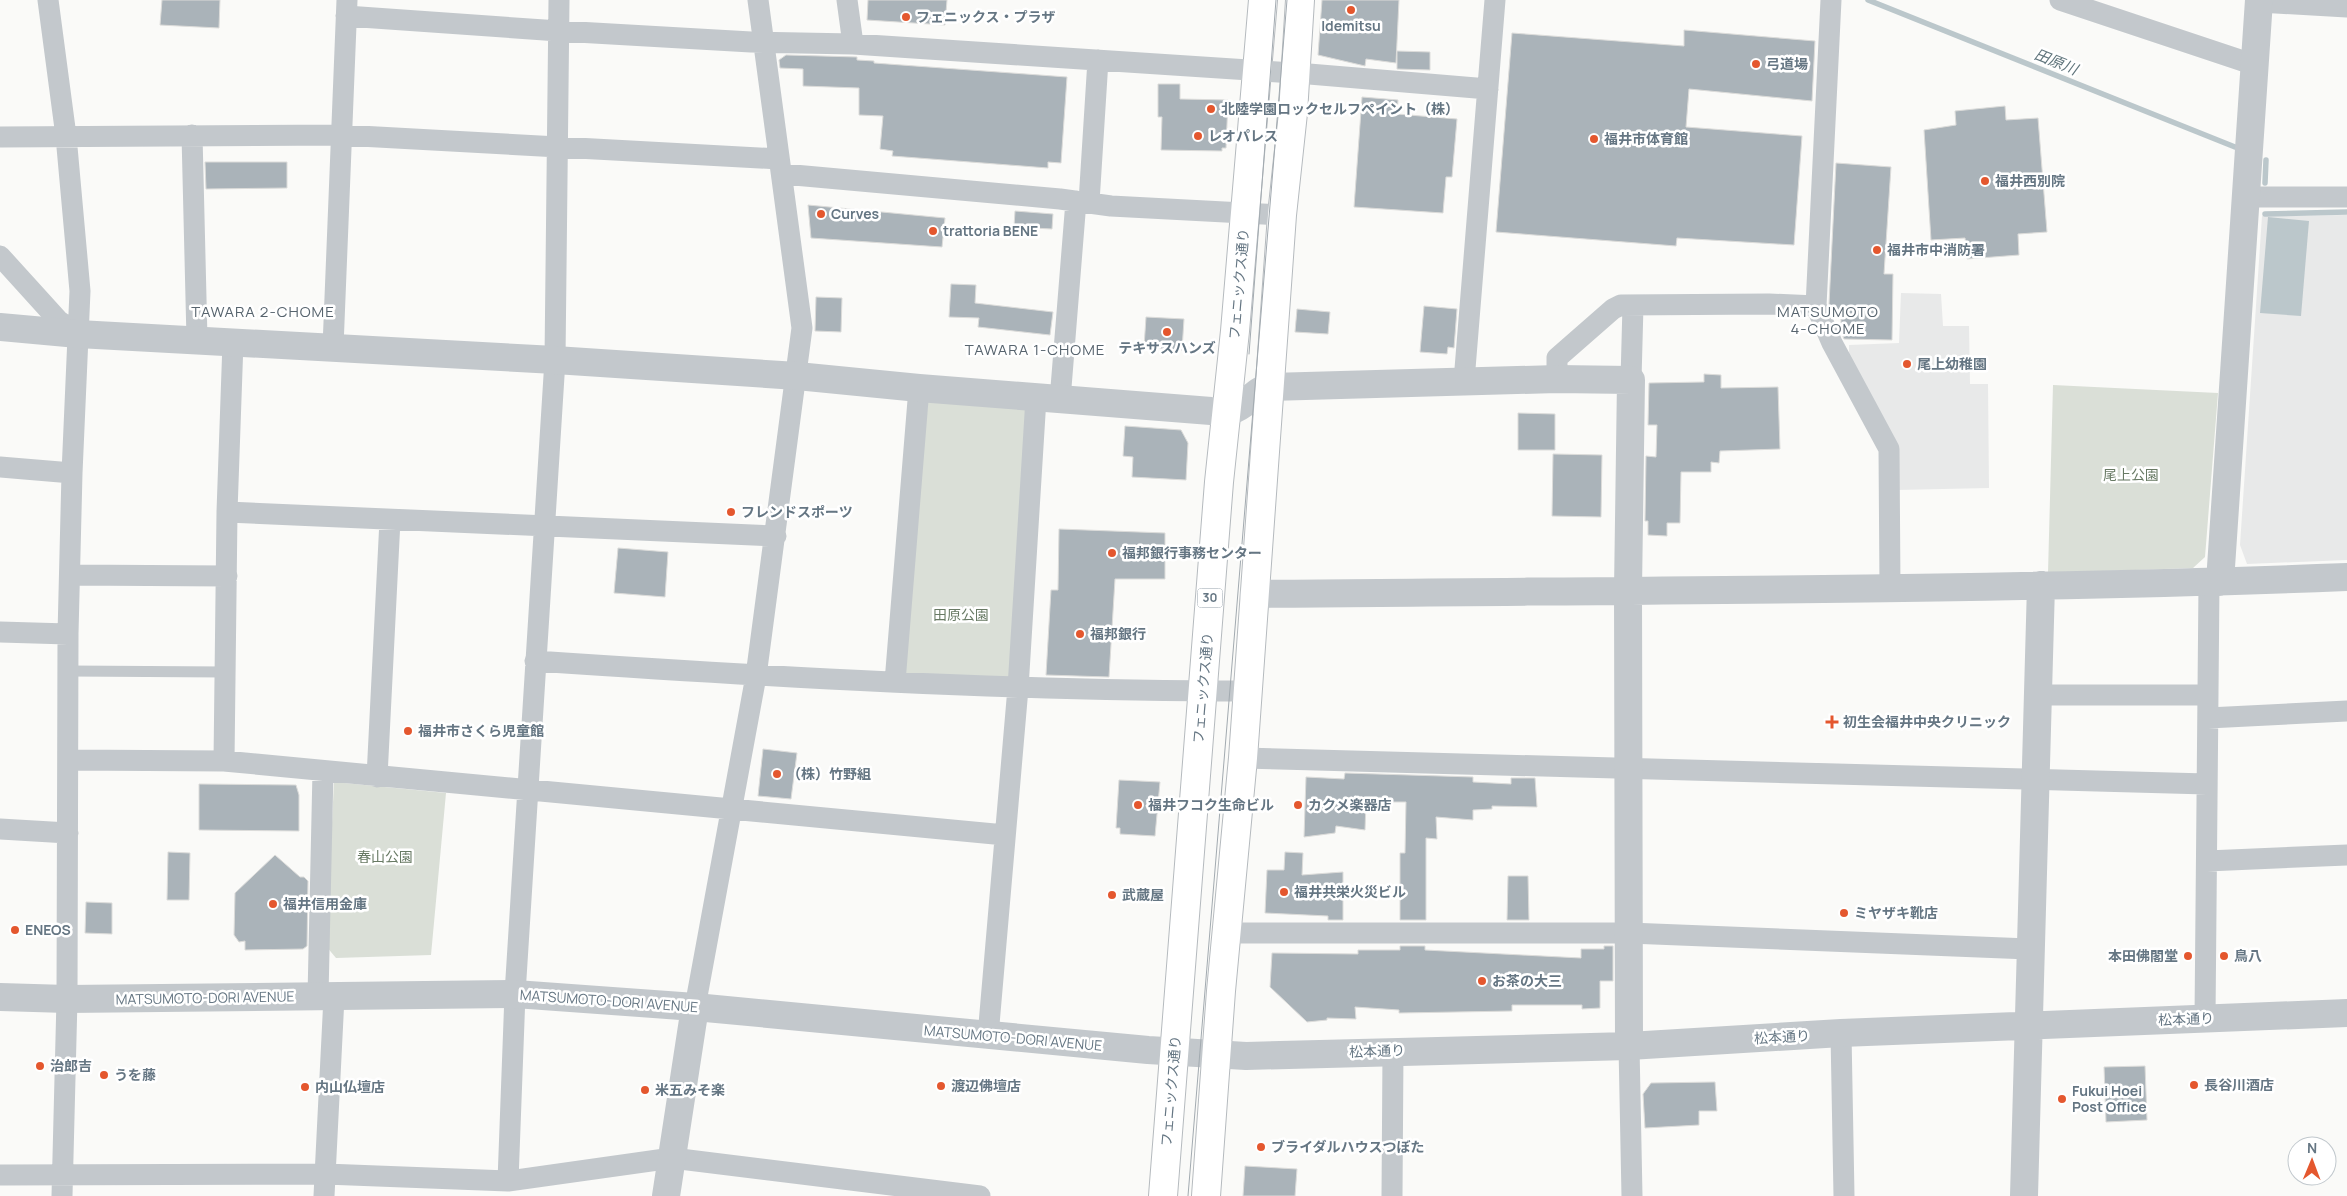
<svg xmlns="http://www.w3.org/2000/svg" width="2347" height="1196" font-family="Manrope,'Noto Sans JP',sans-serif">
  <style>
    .built { fill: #e8e9e9 }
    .green { fill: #dadfd7 }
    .water { fill: #bbc7cb }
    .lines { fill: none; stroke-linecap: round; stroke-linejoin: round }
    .stream { stroke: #bbc7cb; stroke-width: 5.5 }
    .building { fill: #aab3b9; stroke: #dcdcda }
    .primary-casing { stroke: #b5babe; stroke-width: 30 }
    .service { stroke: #c3c8cc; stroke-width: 11 }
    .minor { stroke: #c3c8cc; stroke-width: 21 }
    .tertiary { stroke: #c3c8cc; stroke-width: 28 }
    .primary { stroke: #fff; stroke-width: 28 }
    .tram { stroke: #a2aab0; stroke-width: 1 }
    .poi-dot { fill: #e4572e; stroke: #fff; stroke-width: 2 }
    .labels { text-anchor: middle; stroke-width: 5; stroke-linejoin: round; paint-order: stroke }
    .shield { fill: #fff; stroke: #939fa8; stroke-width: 1 }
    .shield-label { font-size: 12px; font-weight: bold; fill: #657683 }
    .poi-label { font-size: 14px; font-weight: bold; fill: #657683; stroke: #fff; text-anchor: start }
    .street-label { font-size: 14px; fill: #657683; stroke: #fff }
    .park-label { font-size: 14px; fill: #687a64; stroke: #fff }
    .water-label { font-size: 15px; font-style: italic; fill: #60757c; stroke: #fff }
    .neighbourhood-label { font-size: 15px; letter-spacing: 1px; fill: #57646e; stroke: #fff }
  </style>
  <rect width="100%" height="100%" fill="#fafaf8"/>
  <!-- built -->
  <path class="built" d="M2347,215V560L2247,564L2240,545L2262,216Z
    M1901,293L1941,294L1943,326H1969L1970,384H1988L1989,488L1897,490L1849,368V345L1899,343Z"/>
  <!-- green -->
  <path class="green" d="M2053,385L2218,393L2205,557L2193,568L2048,573Z
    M928,401L1028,409L1011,682L900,677Z
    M334,782L446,793L431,955L336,958L326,946Z"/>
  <!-- water -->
  <path class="water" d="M2268,217L2309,221L2301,316L2260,313Z"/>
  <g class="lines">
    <!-- stream -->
    <path class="stream" d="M1868,0L2235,147
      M2265,183L2266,160
      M2265,214L2347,212"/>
  </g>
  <!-- building -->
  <path class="building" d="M162,0H220L219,28L160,25Z
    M868,0H947L945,25L867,20Z
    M1322,0H1399L1396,63L1366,59L1365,66L1318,55Z
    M1684,30L1815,41L1812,101L1689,89L1686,127L1802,136L1794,245L1677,238L1676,246L1496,232L1512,33L1684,46Z
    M1397,51L1430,52V70L1397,69Z
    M786,55L857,57V60L874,61V63L1067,77L1061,163L1048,162V168L892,156L893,151L880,149L883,116L859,115V88L803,86V69L780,68L779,60Z
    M1158,84H1180V99L1228,100L1226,148H1222V151L1161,150L1162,117H1158Z
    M1362,97L1398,100L1397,114L1457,119L1452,177H1446L1443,213L1354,207Z
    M2005,106L2006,120L2038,118L2047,232L2018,234L2019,255L1967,259L1965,238L1931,240L1924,130L1956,125L1955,111Z
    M205,162H287V188L206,189Z
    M1836,163L1891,167L1884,274H1893L1892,340L1844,339L1841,332V310H1831L1829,304Z
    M808,205L945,218L942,247L811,238Z
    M1015,211L1053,214L1052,229L1014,227Z
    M951,284L976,285L975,303L1053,312L1050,335L978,327L979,318L949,317Z
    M816,297L842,298L841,332L815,331Z
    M1424,306L1457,309L1454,348L1448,347L1447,354L1420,352Z
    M1297,309L1330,312L1328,334L1295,332Z
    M1146,317L1184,319L1182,350L1144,347Z
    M1704,374L1721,375V388L1778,387L1780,449L1720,451L1719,463L1711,462V472H1681L1680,523H1667V536L1648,535V521H1645L1646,456L1656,457L1657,425H1648L1649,383L1704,382Z
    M1518,413L1555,414V450H1518Z
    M1125,426L1181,430L1188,443L1186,480L1132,477L1133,457L1123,456Z
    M1553,454L1602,455L1601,517L1552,516Z
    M1059,529L1165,533V579H1115L1109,677L1046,675L1051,590H1058Z
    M618,548L668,552L665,597L614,593Z
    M763,749L797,753L791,799L758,796Z
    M1345,773L1473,777V782L1511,784V778H1535L1537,807L1492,806V809L1473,810V820L1436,817L1437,839L1426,838V920H1400V853H1405L1406,802H1366L1365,830L1336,826L1335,833L1304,837L1306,777L1344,779Z
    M1119,780L1160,782L1155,836L1120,834V828H1116Z
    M199,784L296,785L299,795V831L199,830Z
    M168,852L190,853L189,900H167Z
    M1285,852L1303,853L1302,875L1343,872V920H1328V916L1265,913L1267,870H1284Z
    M275,855L300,877H304L308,881L307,946L303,949L245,950V941L239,942L234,935L235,893Z
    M1508,876H1528L1529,920H1507Z
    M86,902L112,903V934L85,933Z
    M1400,946H1425V950L1581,958V949H1604V946H1613V981H1600V1008L1582,1009V1005H1512V1011L1399,1013V1010L1355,1007L1356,1019L1327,1018V1020L1307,1022L1270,987L1272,953L1358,954V950H1400Z
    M2145,1066L2147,1120L2106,1122L2104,1067Z
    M1715,1082L1717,1111H1699V1125L1645,1128L1643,1094L1651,1083Z
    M1245,1166L1297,1169L1295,1196H1243Z"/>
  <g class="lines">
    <defs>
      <path id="primary" d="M1163,1196L1219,482L1235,331L1263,0
        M1206,1196L1221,991L1243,758L1282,215L1293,113L1300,0"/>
    </defs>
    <!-- primary casing -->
    <use href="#primary" class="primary-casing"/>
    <!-- service -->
    <path class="service" d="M69,671L225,672"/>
    <!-- minor -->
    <path class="minor" d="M48,0L66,136L80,291L72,473L68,634L67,999L62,1196
      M847,0L853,44
      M1831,0L1816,306L1832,343L1889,449L1890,588
      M2060,0L2255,65
      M2259,2L2347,7
      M346,16L559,31L751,42L853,44L1309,74L1488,89
      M192,135L197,339
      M0,137L341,135L779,159
      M783,174L1060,199L1111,206L1282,215
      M2247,197H2347
      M1089,202L1098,60
      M0,256L59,321L78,334
      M333,347L347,0
      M1557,379V358L1613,309L1621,305L1769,304L1816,306
      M1631,380L1633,305
      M1464,381L1495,0
      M1060,400L1076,201
      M0,467L72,473
      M227,512L776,536
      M70,575L227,576
      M0,632L68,634
      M535,661C772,677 1009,691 1247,691
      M895,682L919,388
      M2037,695H2208
      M2208,718L2347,711
      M1243,758L2207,784
      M69,760L224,761L1005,835
      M224,761L227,512L233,342
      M377,777L390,520
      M0,829L68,833
      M2207,861L2347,855
      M1227,933H1629L2029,949
      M318,996L323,771
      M695,1007L756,676L802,328L758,0
      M2205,1019L2209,583
      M1841,1033L1844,1196
      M988,1036L1018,688L1036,398
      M1629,1046L1632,1196
      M0,1175L325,1174L508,1181L672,1158L980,1196
      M508,1181L515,994L555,360L559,0
      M324,1196L334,997
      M1392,1196L1393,1051"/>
    <!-- tertiary -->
    <path class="tertiary" d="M0,327L78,334L555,360L797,376L919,388L1211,411C1218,411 1226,412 1232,410C1247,406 1254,390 1270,387L1557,379L1631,380L1628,590L1629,1046
      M2220,582L2259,0
      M1254,594C1618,590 1983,591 2347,577
      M0,997L67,999L515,994L695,1007L1148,1050L1246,1056L1629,1046L1841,1033L2347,1013
      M666,1196L695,1007
      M2024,1196L2041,585"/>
    <!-- primary -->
    <use href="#primary" class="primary"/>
    <!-- tram -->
    <path class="tram" d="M1249,354L1276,0
      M1188,1196L1287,0"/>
  </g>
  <!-- markers -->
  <g class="poi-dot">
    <circle cx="1351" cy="10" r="5"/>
    <circle cx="906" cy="17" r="5"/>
    <circle cx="1756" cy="64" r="5"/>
    <circle cx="1211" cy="109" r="5"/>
    <circle cx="1198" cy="136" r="5"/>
    <circle cx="1594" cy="139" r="5"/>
    <circle cx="1985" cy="181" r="5"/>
    <circle cx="821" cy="214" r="5"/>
    <circle cx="933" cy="231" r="5"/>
    <circle cx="1877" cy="250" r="5"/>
    <circle cx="1167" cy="332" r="5"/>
    <circle cx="1907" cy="364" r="5"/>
    <circle cx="731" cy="512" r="5"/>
    <circle cx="1112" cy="553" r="5"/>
    <circle cx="1080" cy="634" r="5"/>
    <path d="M1829.5 714.5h5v5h5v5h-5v5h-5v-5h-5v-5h5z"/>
    <circle cx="408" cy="731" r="5"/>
    <circle cx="777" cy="774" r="5"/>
    <circle cx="1138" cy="805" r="5"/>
    <circle cx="1298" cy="805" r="5"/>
    <circle cx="1284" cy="892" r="5"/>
    <circle cx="1112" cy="895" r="5"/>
    <circle cx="273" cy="904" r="5"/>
    <circle cx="1844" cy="913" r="5"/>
    <circle cx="15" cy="930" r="5"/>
    <circle cx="2188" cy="956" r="5"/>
    <circle cx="2224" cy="956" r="5"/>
    <circle cx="1482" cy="981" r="5"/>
    <circle cx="40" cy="1066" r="5"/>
    <circle cx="104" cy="1075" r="5"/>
    <circle cx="2194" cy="1085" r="5"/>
    <circle cx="941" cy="1086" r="5"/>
    <circle cx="305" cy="1087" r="5"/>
    <circle cx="645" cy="1090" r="5"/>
    <circle cx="2062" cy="1099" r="5"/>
    <circle cx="1261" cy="1147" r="5"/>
  </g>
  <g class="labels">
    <!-- shield labels -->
    <rect class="shield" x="1197.5" y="588.5" width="25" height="19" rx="4"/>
    <g class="shield-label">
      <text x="1210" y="602">30</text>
    </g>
    <!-- poi labels -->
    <g class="poi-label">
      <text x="916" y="22">フェニックス・プラザ</text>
      <text x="1351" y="31" text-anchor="middle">Idemitsu</text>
      <text x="1766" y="69">弓道場</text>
      <text x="1221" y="114">北陸学園ロックセルフペイント（株）</text>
      <text x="1208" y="141">レオパレス</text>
      <text x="1604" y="144">福井市体育館</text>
      <text x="1995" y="186">福井西別院</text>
      <text x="831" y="219">Curves</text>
      <text x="943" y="236">trattoria BENE</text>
      <text x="1887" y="255">福井市中消防署</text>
      <text x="1167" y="353" text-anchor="middle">テキサスハンズ</text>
      <text x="1917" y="369">尾上幼稚園</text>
      <text x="741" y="517">フレンドスポーツ</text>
      <text x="1122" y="558">福邦銀行事務センター</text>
      <text x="1090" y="639">福邦銀行</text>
      <text x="1843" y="727">初生会福井中央クリニック</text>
      <text x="418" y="736">福井市さくら児童館</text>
      <text x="787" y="779">（株）竹野組</text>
      <text x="1148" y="810">福井フコク生命ビル</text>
      <text x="1308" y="810">カクメ楽器店</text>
      <text x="1294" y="897">福井共栄火災ビル</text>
      <text x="1122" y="900">武蔵屋</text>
      <text x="283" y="909">福井信用金庫</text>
      <text x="1854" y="918">ミヤザキ靴店</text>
      <text x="25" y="935">ENEOS</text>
      <text x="2178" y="961" text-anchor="end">本田佛閣堂</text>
      <text x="2234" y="961">鳥八</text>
      <text x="1492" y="986">お茶の大三</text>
      <text x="50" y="1071">治郎吉</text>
      <text x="114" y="1080">うを藤</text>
      <text x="2204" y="1090">長谷川酒店</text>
      <text x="951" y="1091">渡辺佛壇店</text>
      <text x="315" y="1092">内山仏壇店</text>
      <text x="655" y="1095">米五みそ楽</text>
      <text x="2072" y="1096">Fukui Hoei<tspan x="2072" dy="16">Post Office</tspan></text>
      <text x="1271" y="1152">ブライダルハウスつぼた</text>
    </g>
    <!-- street labels -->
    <g class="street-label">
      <text transform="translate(1239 284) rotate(-85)" y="5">フェニックス通り</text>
      <text transform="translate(1203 688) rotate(-85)" y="5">フェニックス通り</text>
      <text transform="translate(205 998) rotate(-1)" y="5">MATSUMOTO-DORI AVENUE</text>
      <text transform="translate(609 1001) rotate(4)" y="5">MATSUMOTO-DORI AVENUE</text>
      <text transform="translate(2186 1019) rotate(-2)" y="5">松本通り</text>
      <text transform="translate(1782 1037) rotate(-3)" y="5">松本通り</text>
      <text transform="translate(1013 1038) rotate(5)" y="5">MATSUMOTO-DORI AVENUE</text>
      <text transform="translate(1377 1051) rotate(-2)" y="5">松本通り</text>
      <text transform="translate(1171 1091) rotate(-85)" y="5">フェニックス通り</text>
    </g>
    <!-- park labels -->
    <g class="park-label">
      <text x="2131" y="480">尾上公園</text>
      <text x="961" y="620">田原公園</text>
      <text x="385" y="862">春山公園</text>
    </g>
    <!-- water labels -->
    <g class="water-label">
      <text transform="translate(2056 62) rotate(22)" y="5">田原川</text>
    </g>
    <!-- neighbourhood labels -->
    <g class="neighbourhood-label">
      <text x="263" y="317">TAWARA 2-CHOME</text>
      <text x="1828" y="317">MATSUMOTO<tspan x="1828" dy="17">4-CHOME</tspan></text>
      <text x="1035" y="355">TAWARA 1-CHOME</text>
    </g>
  </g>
  <!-- north arrow -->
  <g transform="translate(2312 1161) rotate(1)"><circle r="24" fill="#ffffff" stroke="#c1c8cd"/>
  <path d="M0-4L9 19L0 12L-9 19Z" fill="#e4572e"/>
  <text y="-8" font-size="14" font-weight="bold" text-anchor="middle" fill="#657683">N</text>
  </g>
</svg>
